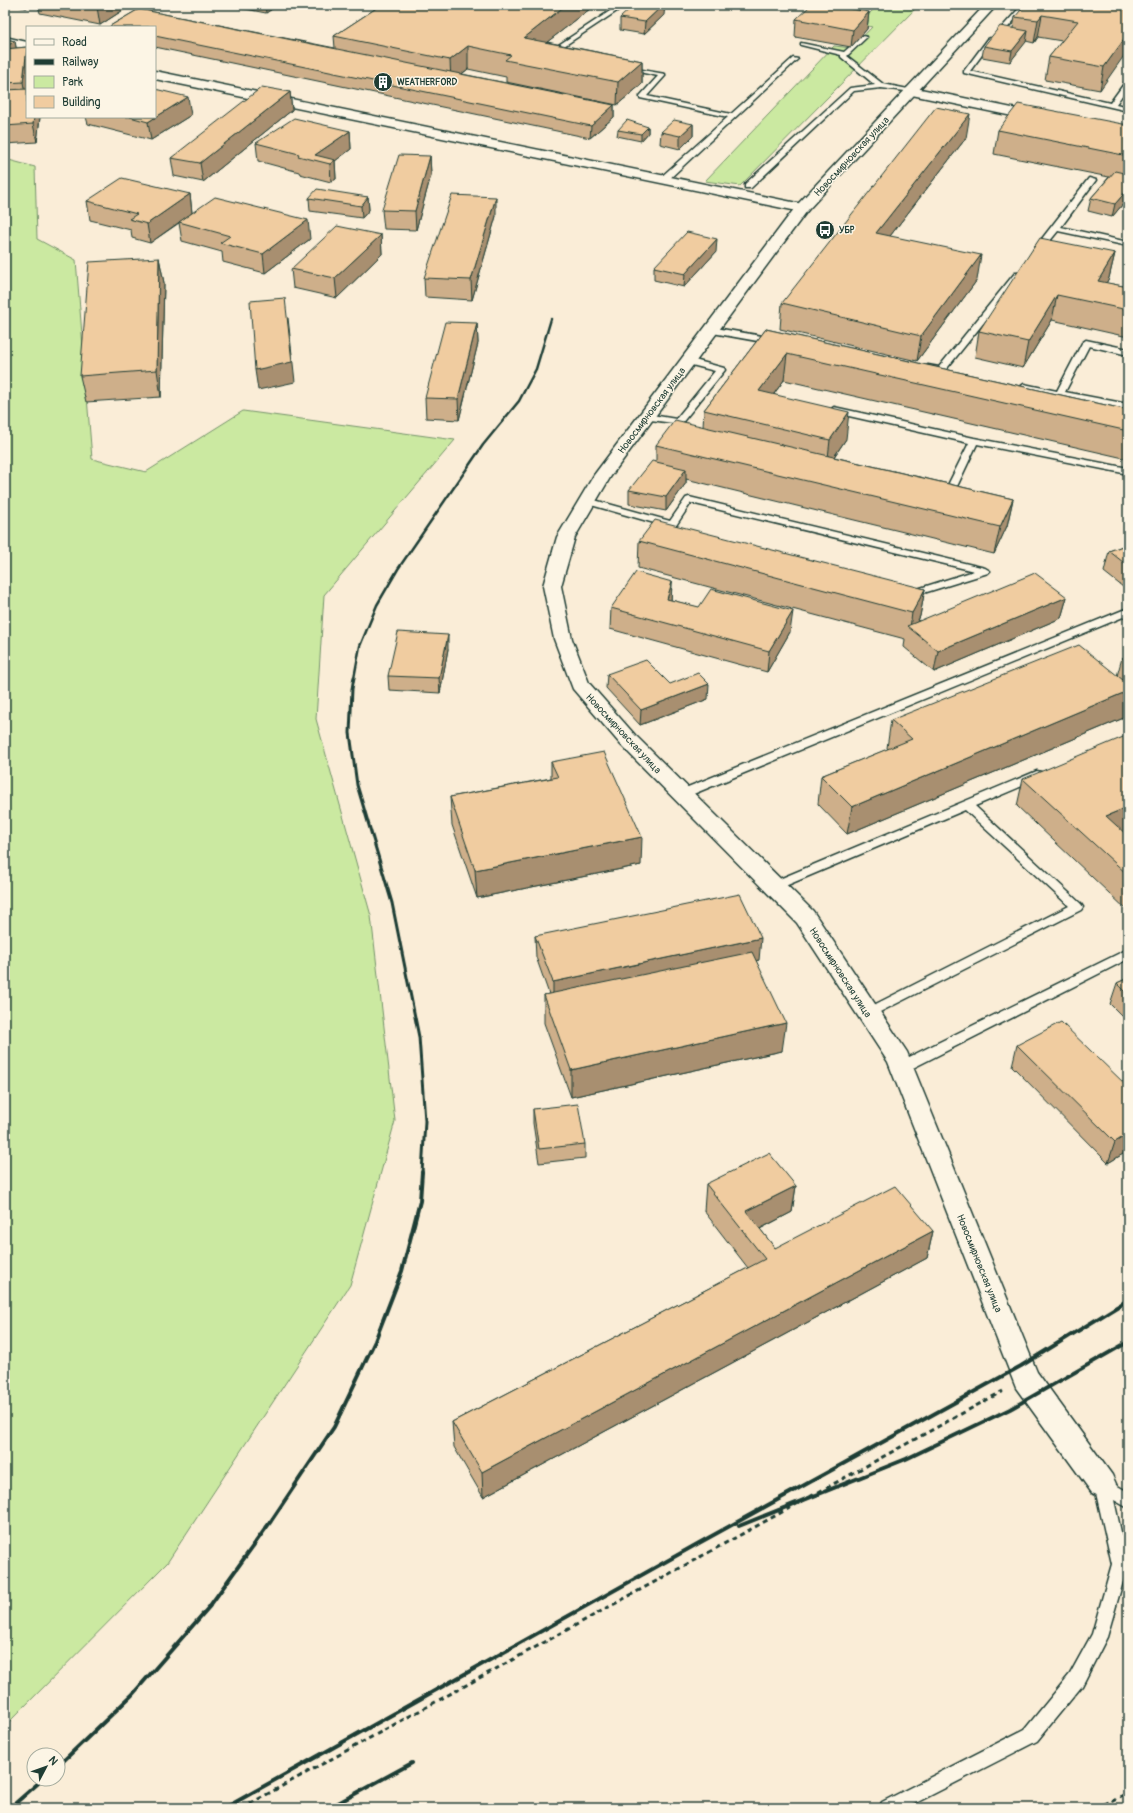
<svg xmlns="http://www.w3.org/2000/svg" width="1133" height="1813" font-family="Pangolin,sans-serif">
  <style>
    .green { fill: #cbe9a1; stroke: #75936a }
    .lines { fill: none; stroke-linecap: round; stroke-linejoin: round }
    .lane-casing { stroke: #1f3d34; stroke-width: 3 }
    .street-casing { stroke: #1f3d34; stroke-width: 3 }
    .secondary-casing { stroke: #1f3d34; stroke-width: 3 }
    .path { stroke: #1f3d34; stroke-width: 3; stroke-dasharray: 5 4; stroke-linecap: butt }
    .lane { fill: #fcf5e5; fill-rule: evenodd }
    .street { fill: #fcf5e5; fill-rule: evenodd }
    .secondary { fill: #fcf5e5; fill-rule: evenodd }
    .rail-far2 { stroke: #1f3d34; stroke-width: 2.5 }
    .rail-far1 { stroke: #1f3d34; stroke-width: 3 }
    .rail { stroke: #1f3d34; stroke-width: 4 }
    .wall { fill: #ceaf8a; stroke: #1f3d34 }
    .shaded-wall { fill: #a88f70; stroke: #1f3d34 }
    .building { fill: #f0cca0; stroke: #1f3d34 }
    .labels { text-anchor: middle; stroke-width: 3; stroke-linejoin: round; paint-order: stroke }
    .far-poi-label { font-size: 9px; font-weight: bold; fill: #1f3d34; stroke: #fcf5e5; text-anchor: start }
    .street-label { font-size: 10px; fill: #1f3d34; stroke: #fcf5e5 }
  </style>
  <rect width="100%" height="100%" fill="#faedd7"/>
  <filter id="ink" filterUnits="userSpaceOnUse"><feTurbulence type="fractalNoise" baseFrequency=".025" numOctaves="2"/><feDisplacementMap in="SourceGraphic" scale="8" xChannelSelector="R" yChannelSelector="G"/><feConvolveMatrix kernelMatrix="1 2 1 2 8 2 1 2 1" color-interpolation-filters="sRGB"/></filter>
  <g filter="url(#ink)">
    <!-- green -->
    <path class="green" d="M878,5H919L740,186L705,181L834,46L852,48L872,27L859,24Z
      M5,159L35,167L37,239L76,260L92,459L146,472L243,411L455,440L324,595L316,719L371,916L395,1121L350,1285L167,1563L5,1726Z"/>
    <g class="lines">
      <defs>
        <path id="lane" d="M619,5H626L555,52L554,54H550L548,52Z
          M1022,5H1028L1001,35H997V33Z
          M862,36L867,37L847,56L883,84L913,90V92L881,88L854,91L751,188H745V184L850,88L875,85L841,57V55L801,45V43L844,52Z
          M990,38L993,40L970,71L1110,103L1126,81L1128,80V87L1116,104L1128,107V111L964,73V71L988,39Z
          M793,58L798,59L667,181H661V177L728,117L640,98V96L658,76L625,69V67L665,74V76L647,96L731,114Z
          M1089,178L1096,180L1061,227L1128,242V246L1058,231L1040,253H1034V249Z
          M1015,273H1021L1022,275L944,372L925,370L924,368L928,365L939,367Z
          M710,327L774,338L778,341L774,344L707,332V328Z
          M1086,340L1128,349V355L1089,346L1065,392L1128,404V410L1021,389L1020,387L1024,384L1057,391L1082,343Z
          M687,358L724,368L725,370L681,424L643,419L642,417L643,415L646,414L676,419L715,371L684,363L683,361Z
          M834,407L974,438L1128,468V474L977,444L952,497L950,499L945,500L940,497L943,495L969,443L831,412L830,410Z
          M689,497L985,568L990,571L988,573L914,596L906,594L905,592L906,590H914L974,571L691,503L675,527L672,528L584,503L582,501L587,498L670,521L686,498Z
          M1128,608V615L686,797H678L676,794L678,791Z
          M1037,771L1041,772L1043,775L1041,778L975,806L1081,904L1083,907L1081,910L872,1016L868,1018L864,1016L862,1013L864,1010L1069,906L965,810L778,889H770L768,886L770,883Z
          M1128,949V959L907,1071L902,1072L897,1071L895,1067L897,1063Z
          M1102,1477L1128,1492V1508L1114,1500L1128,1564L1107,1637L1082,1686L1037,1741L906,1808H879L882,1802L1025,1729L1070,1674L1092,1634L1112,1564L1094,1484L1096,1479Z"/>
        <path id="street" d="M5,37L27,42V50L5,45Z
          M155,71L802,204L807,205L809,208L807,211L802,212L155,79Z
          M911,87L1041,114L1046,115L1047,118L1046,121L1041,122L907,94L905,91L907,88Z"/>
        <path id="secondary" d="M985,5H997L807,211L611,476L575,537L561,586L572,639L589,683L635,735L813,911L907,1052L1037,1372L1112,1475L1116,1484L1112,1493L1102,1497L1092,1493L1016,1388L888,1062L797,923L621,745L573,689L554,639L543,586L557,537L594,475L797,205Z"/>
      </defs>
      <!-- lane casing -->
      <use href="#lane" class="lane-casing"/>
      <!-- street casing -->
      <use href="#street" class="street-casing"/>
      <!-- secondary casing -->
      <use href="#secondary" class="secondary-casing"/>
      <!-- path -->
      <path class="path" d="M242,1808L1003,1391
        M1095,1808L1128,1793"/>
      <!-- lane -->
      <use href="#lane" class="lane"/>
      <!-- street -->
      <use href="#street" class="street"/>
      <!-- secondary -->
      <use href="#secondary" class="secondary"/>
      <!-- rail-far2 -->
      <path class="rail-far2" d="M354,678L360,646L377,605L398,569L483,445L519,401L536,369L551,319"/>
      <!-- rail-far1 -->
      <path class="rail-far1" d="M354,677L352,689L350,733L357,785L392,903L419,1037L425,1121L422,1173"/>
      <!-- rail -->
      <path class="rail" d="M739,1526L906,1459L1010,1409L1128,1342
        M58,1766L132,1695L209,1607L271,1521L334,1427L375,1341L402,1271L420,1201L422,1172
        M10,1808L43,1779
        M225,1808L699,1543L1021,1366L1128,1300
        M329,1808L412,1763"/>
    </g>
    <!-- wall -->
    <path class="wall" d="M12,5H31L26,8Z
      M38,5H131L100,25L40,13Z
      M225,5H278L266,13Z
      M381,5H595L547,42L642,61V84L617,105L506,82V77L468,69L462,74L614,105V117L590,138L155,47V27H110V26L139,9L335,48L334,36Z
      M1128,5L1100,90L1045,80L1049,57L1062,41L1038,37L1034,43L1026,41L1010,62L982,57L984,46L1013,28L1015,17Z
      M869,12L867,29L851,47L795,37L796,19Z
      M664,15L644,34L620,30V18Z
      M5,39L15,41L16,48L27,47V117H40L37,142L5,144Z
      M290,92L292,110L203,182L174,176L171,158Z
      M191,115L151,140L88,124L86,117H155Z
      M693,124V136L680,149L660,144L661,132Z
      M1128,125V198L1112,217L1088,211L1091,198L1109,177L994,154L998,130Z
      M648,127V133L641,141L617,136L618,130Z
      M350,131L351,149L335,161L336,179L331,182L300,174L299,172L258,161L256,143Z
      M966,138L890,236L977,280L917,361L780,329L782,303Z
      M430,156L431,175L416,230L384,229L382,210Z
      M190,194L192,213L310,239L265,273L223,262L222,252L182,241L179,223L150,243L132,238L131,230L90,220L87,201Z
      M368,197L369,210L362,218L310,211L309,198Z
      M496,216L472,300L425,297L424,278Z
      M381,235L382,254L337,298L293,288L291,269Z
      M716,252L684,287L654,280V267Z
      M1115,253L1109,278L1106,283L1128,287V337L1052,320L1023,368L975,357L979,331Z
      M159,258L164,283L161,397L86,402L80,376Z
      M477,323L478,343L459,420L426,418L425,398Z
      M766,329L1128,410V459L784,380L774,394L846,439L834,457L1013,499L1007,526L994,554L686,479V483L666,511L629,504V490L656,462V445L703,427L704,410Z
      M1127,488H1128V505L1124,502Z
      M639,541L925,589L920,616L918,621L1067,597L1061,618L934,672L904,647L905,639L638,568Z
      M1128,544V591L1104,572L1109,551Z
      M672,582L671,600L790,632L767,672L610,629L611,608Z
      M448,649L440,693L389,690L388,676Z
      M1128,656V710L1126,717L847,834L818,804L821,776L888,749L887,748L891,720L1117,676L1122,658Z
      M607,674L708,699L640,725L606,688Z
      M551,762L641,865L477,898L452,825L450,797L551,778Z
      M1023,779L1124,833L1128,836V911L1017,806Z
      M535,936L759,960H756L782,1051L571,1097L544,1023V995L549,994L536,957Z
      M1128,978V1022L1110,1004L1117,983Z
      M1017,1045L1128,1151L1108,1163L1012,1066Z
      M533,1109L585,1144V1158L539,1163L533,1123Z
      M706,1184L796,1186L792,1212L760,1229L775,1248L933,1231L927,1258L483,1497L454,1447L452,1422L748,1268L704,1211Z"/>
    <!-- shaded-wall -->
    <path class="shaded-wall" d="M25,5H31L26,8Z
      M101,5H131L100,25L97,7Z
      M265,5H278L266,13Z
      M566,5H595L524,60V38Z
      M663,5H665L664,15L644,34L645,22Z
      M869,12L867,29L851,47L853,30Z
      M1042,15L1038,37L1034,43L1038,20Z
      M1028,31L1026,42L1010,62L1012,51Z
      M1128,34V50L1100,90L1104,67Z
      M15,41L17,53L5,61V47Z
      M468,46V69L451,82L450,60Z
      M27,48V95L26,99L23,82Z
      M642,61V84L617,105L618,82Z
      M290,92L292,110L203,182L200,163Z
      M188,97L191,115L151,140L148,122Z
      M614,105V117L590,138L591,126Z
      M970,114L966,138L873,258L876,233Z
      M34,117H40L37,142L33,124Z
      M693,124V136L680,149V136Z
      M648,127V133L641,141V134Z
      M350,131L351,149L335,161L336,179L331,182L330,164L315,155Z
      M430,156L431,175L416,230L415,211Z
      M1128,189V198L1112,217L1115,204Z
      M190,194L192,213L150,243L147,224Z
      M368,197L369,210L362,218L361,206Z
      M496,197V216L472,300L471,280Z
      M308,220L310,239L265,273L263,254Z
      M381,235L382,254L337,298L335,278Z
      M717,239L716,252L684,287L685,274Z
      M1115,253L1109,278L1095,303L1098,281Z
      M981,255L977,280L917,361L921,336Z
      M159,258L164,283L161,397L157,370Z
      M1057,295L1052,320L1023,368L1028,342Z
      M288,318L295,382L258,390L255,370Z
      M477,323L478,343L459,420L458,399Z
      M787,354L784,380L757,417L759,391Z
      M849,412L846,439L827,467L830,440Z
      M686,469V483L666,511V497Z
      M1013,499L1007,526L994,554L1000,527Z
      M672,582L671,603L667,599Z
      M925,589L920,616L913,630L910,628L912,613Z
      M1067,597L1061,618L934,672L938,651Z
      M793,611L790,632L767,672L769,651Z
      M448,635V649L440,693L439,678Z
      M709,684L708,699L640,725L641,710Z
      M1128,691V710L1126,717L847,834L852,807Z
      M1128,807V831L1098,844L1106,816Z
      M642,837L641,865L477,898L475,870Z
      M761,938L759,960L553,1003V982Z
      M786,1023L782,1051L571,1097V1070Z
      M1128,1134V1151L1108,1163L1115,1142Z
      M796,1186L792,1212L746,1236V1211Z
      M933,1231L927,1258L483,1497L482,1472Z"/>
    <!-- building -->
    <path class="building" d="M84,5H101L97,7Z
      M381,5H566L524,38L642,61L618,82L505,60L511,55L468,46L450,60L334,36Z
      M634,5H663L645,22L620,18Z
      M811,5H829L869,12L853,30L796,19Z
      M1025,5H1128V34L1104,67L1049,57L1078,21L1042,15L1038,20L1015,17Z
      M139,9L614,105L591,126L155,36V27H114L110,26Z
      M1000,26L1028,31L1012,51L984,46Z
      M5,39L15,41L5,47Z
      M27,47L23,82L5,83V49Z
      M262,87L290,92L200,163L171,158Z
      M27,89V117H34L33,124L5,126V90Z
      M155,89L188,97L148,122L130,117H155Z
      M1018,104L1128,125V156L998,130Z
      M936,107L970,114L876,233L981,255L921,336L782,303Z
      M294,118L350,131L315,155L335,160L330,164L298,156L299,154L256,143Z
      M627,120L648,127L641,134L618,130Z
      M674,120L693,124L680,136L661,132Z
      M399,155L430,156L415,211L382,210Z
      M1115,171L1128,174V189L1115,204L1091,198Z
      M122,178L190,194L147,224L129,219L137,214L87,201Z
      M317,189L368,197L361,206L309,198Z
      M452,195L496,197L471,280L424,278Z
      M215,197L308,220L263,254L220,243L230,236L179,222Z
      M337,226L381,235L335,278L291,269Z
      M687,232L717,239L685,274L654,267Z
      M1040,238L1115,253L1098,281L1128,287V310L1057,295L1028,342L979,331Z
      M159,258L157,370L80,376L89,262Z
      M285,298L292,362L255,370L250,301Z
      M445,322L477,323L458,399L425,398Z
      M766,329L1128,410V431L787,354L759,391L849,412L830,440L704,410Z
      M675,420L1013,499L1000,527L656,445Z
      M652,461L686,469L666,497L629,490Z
      M655,520L925,589L912,613L639,541Z
      M1128,544V566L1109,551Z
      M636,572L672,582L667,599L699,607L711,589L793,611L769,651L611,608Z
      M1035,573L1067,597L938,651L907,626Z
      M398,632L448,635L439,678L388,676Z
      M1079,645L1128,684V691L852,807L821,776L912,739L891,720Z
      M1128,656V663L1122,658Z
      M646,660L670,684L698,673L709,684L641,710L607,674Z
      M1128,735V807L1106,816L1128,836V875L1023,779Z
      M604,752L642,837L475,870L450,797L558,777L551,762Z
      M740,894L761,938L553,982L535,936Z
      M752,952L786,1023L571,1070L544,995Z
      M1128,978V994L1117,983Z
      M1061,1022L1128,1087V1134L1115,1142L1017,1045Z
      M578,1104L585,1144L539,1149L533,1109Z
      M769,1153L796,1186L746,1211L775,1248L895,1186L933,1231L482,1472L452,1422L765,1259L706,1184Z"/>
  </g>
  <!-- icons -->
  <defs>
    <symbol id="building-disc" viewBox="-11 -11 22 22"><circle r="9.5" fill="#1f3d34" stroke="#fcf5e5"/><path d="M-4-6H4V6H1V3H-1V6H-4ZM-2.5-4.3h1.7v1.8h-1.7ZM.8-4.3h1.7v1.8H.8ZM-2.5-1h1.7V.8h-1.7ZM.8-1h1.7V.8H.8Z" fill="#fff"/></symbol>
    <symbol id="bus-disc" viewBox="-11 -11 22 22"><circle r="9.5" fill="#1f3d34" stroke="#fcf5e5"/><path d="M-5-6H5V4H4V6H2V4H-2V6H-4V4H-5ZM-3.5-4V0h7V-4ZM-3.5 1.2v1.5H-2V1.2ZM2 1.2v1.5H3.5V1.2Z" fill="#fff"/></symbol>
  </defs>
  <g fill-rule="evenodd">
    <use href="#building-disc" x="372" y="71" width="22" height="22"/>
    <use href="#bus-disc" x="814" y="219" width="22" height="22"/>
  </g>
  <g class="labels">
    <!-- far-poi labels -->
    <g class="far-poi-label">
      <text x="397" y="85">WEATHERFORD</text>
      <text x="839" y="233">УБР</text>
    </g>
    <!-- street labels -->
    <g class="street-label">
      <text transform="translate(851 156) rotate(-47)" y="4">Новосмирновская улица</text>
      <text transform="translate(651 410) rotate(-53)" y="4">Новосмирновская улица</text>
      <text transform="translate(624 733) rotate(47)" y="4">Новосмирновская улица</text>
      <text transform="translate(841 972) rotate(57)" y="4">Новосмирновская улица</text>
      <text transform="translate(980 1263) rotate(68)" y="4">Новосмирновская улица</text>
    </g>
  </g>
  <!-- margin -->
  <rect width="1133" height="1813" fill="none" stroke="#fcf5e5" stroke-width="20"/>
  <rect x="10" y="10" width="1113" height="1793" fill="none" stroke="#1f3d34" stroke-width="1.5" filter="url(#ink)"/>
  <!-- legend -->
  <rect x="26" y="26" width="130" height="92" fill="#fcf5e5" stroke="#a4ab9e"/>
  <rect x="34" y="39" width="20" height="6" fill="#fcf5e5" stroke="#a4ab9e"/>
  <text x="62" y="46" font-size="12" fill="#1f3d34">Road</text>
  <rect x="34" y="59" width="20" height="6" fill="#1f3d34" stroke="#a4ab9e"/>
  <text x="62" y="66" font-size="12" fill="#1f3d34">Railway</text>
  <rect x="34" y="76" width="20" height="12" fill="#cbe9a1" stroke="#a4ab9e"/>
  <text x="62" y="86" font-size="12" fill="#1f3d34">Park</text>
  <rect x="34" y="96" width="20" height="12" fill="#f0cca0" stroke="#a4ab9e"/>
  <text x="62" y="106" font-size="12" fill="#1f3d34">Building</text>
  <!-- north arrow -->
  <g transform="translate(46 1767) rotate(49)"><circle r="19" fill="#fcf5e5" stroke="#a4ab9e"/>
  <path d="M0-3L7 15L0 10L-7 15Z" fill="#1f3d34"/>
  <text y="-6" font-size="11" font-weight="bold" text-anchor="middle" fill="#1f3d34">N</text>
  </g>
</svg>
